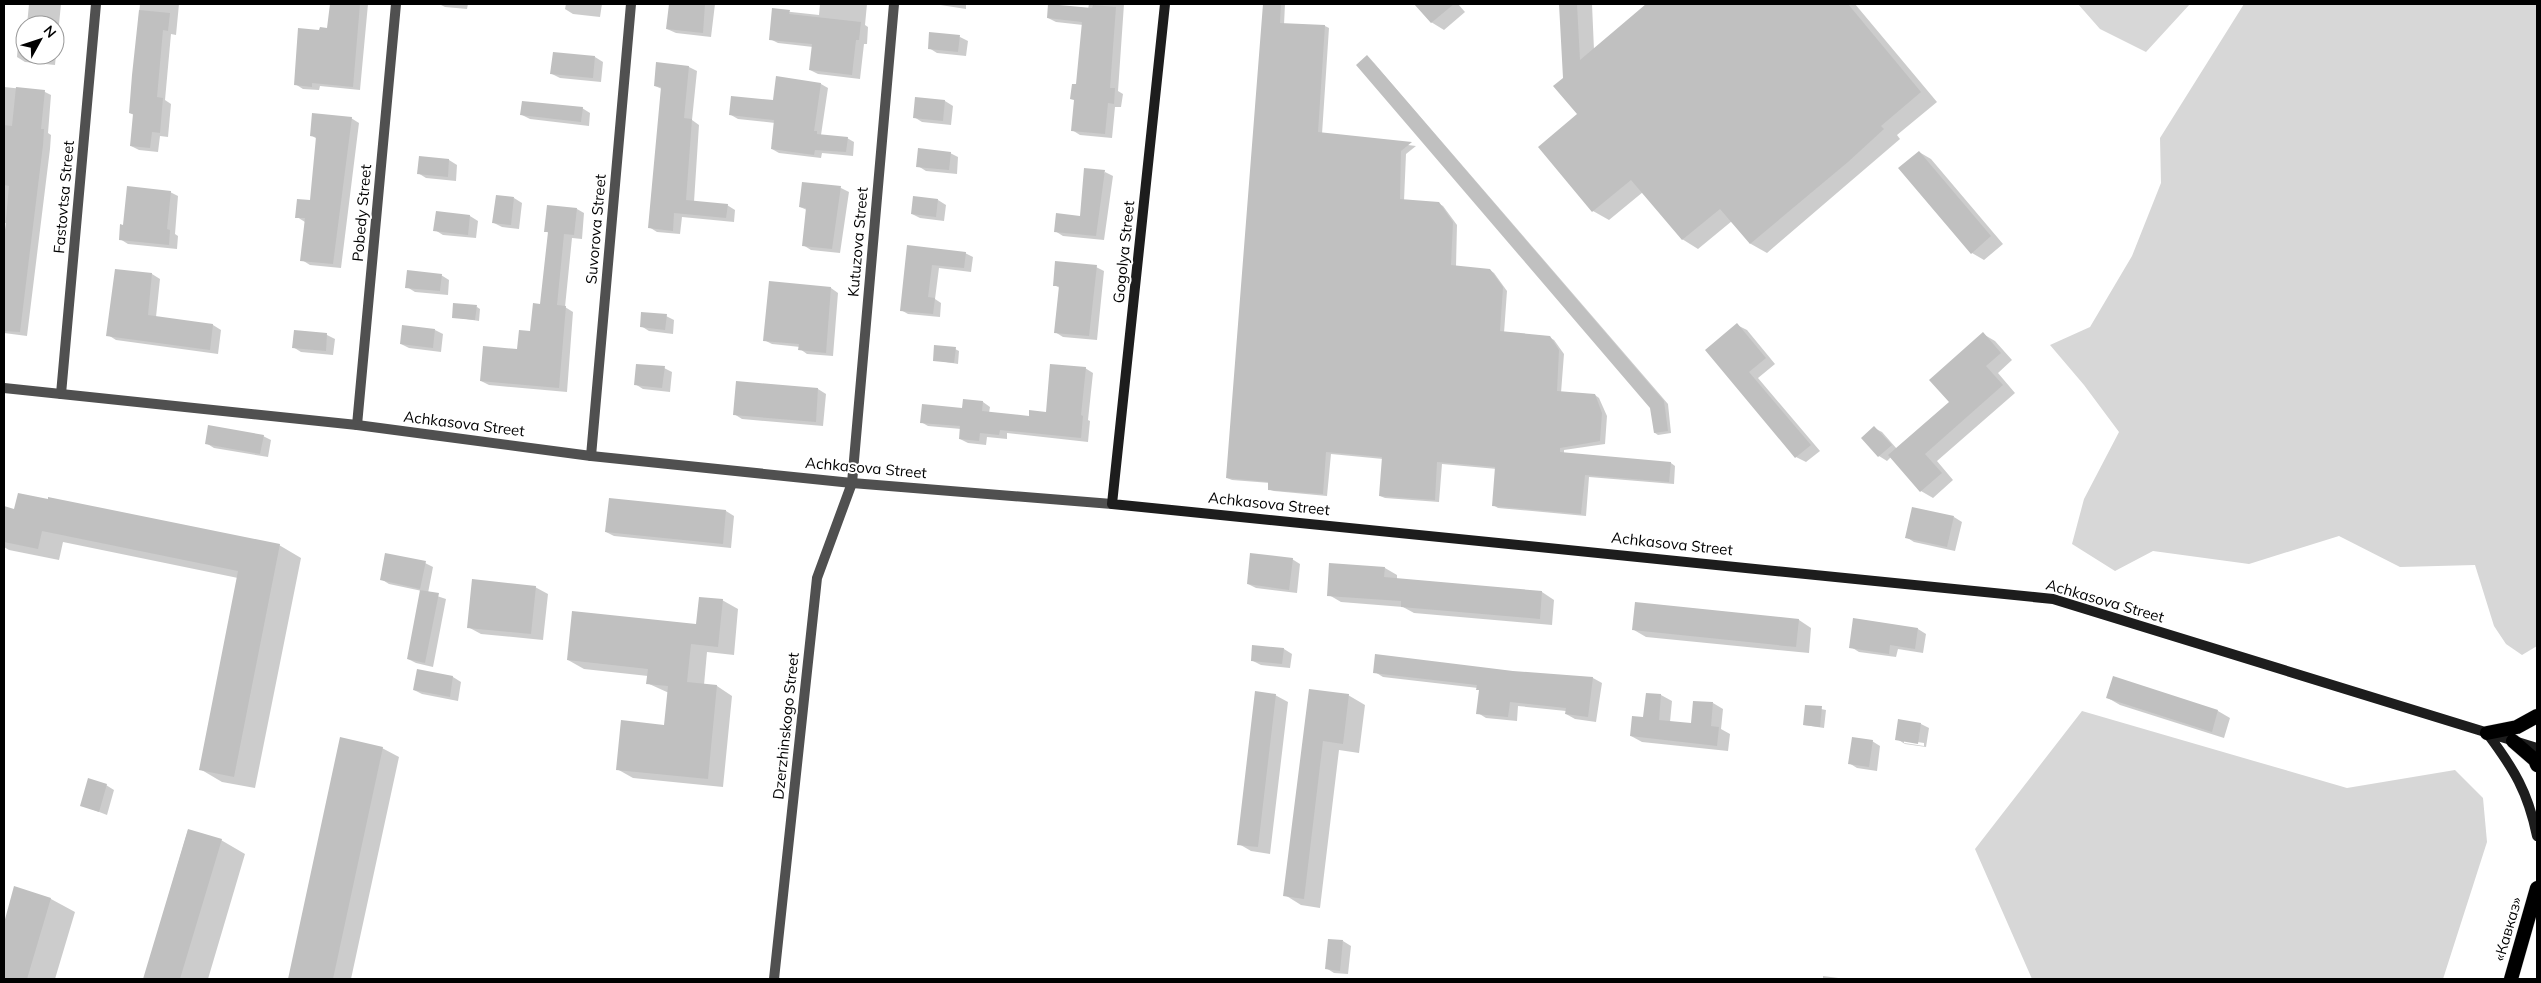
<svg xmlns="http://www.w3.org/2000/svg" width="2541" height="983" font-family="Mulish,sans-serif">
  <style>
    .green { fill: #d7d7d7 }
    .shadow { fill: #0003; fill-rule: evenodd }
    .building { fill: #c0c0c0 }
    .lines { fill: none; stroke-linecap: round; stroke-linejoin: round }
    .trunk-casing { stroke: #dbdbdb; stroke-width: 15 }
    .minor { stroke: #505050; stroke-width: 10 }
    .tertiary { stroke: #505050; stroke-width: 10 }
    .secondary { stroke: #1d1d1d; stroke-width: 10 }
    .trunk { stroke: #000; stroke-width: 14 }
    .labels { text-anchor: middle; stroke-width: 4; stroke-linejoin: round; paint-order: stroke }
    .street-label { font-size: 15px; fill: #000; stroke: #fff }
  </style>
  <rect width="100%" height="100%" fill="#fff"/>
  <!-- green -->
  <path class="green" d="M2078,4H2190L2146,52L2100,29Z
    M2244,4H2537V646L2522,655L2506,644L2494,626L2475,565L2400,567L2339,536L2249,564L2153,551L2115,571L2072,544L2084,499L2119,432L2084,385L2050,345L2090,327L2132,256L2161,183L2160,138Z
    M2082,711L2347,788L2455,770L2483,798L2487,842L2443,979H2032L1975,849Z"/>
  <!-- shadow -->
  <path class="shadow" d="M29,4H61L55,65L25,62L17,57L18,43L24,44L25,39V55H55V25H27Z
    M140,4H179L176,35L171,34L165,100L171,104L168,137L160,136L158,152L139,150L131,146L134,115L130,113Z
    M331,4H368L360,90L320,86L319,90L303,89L295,84L321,31L328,29Z
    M439,4H468L467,9L445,7Z
    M566,4H602L600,17L573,14L565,9Z
    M670,4H715L711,37L676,33L667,29Z
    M820,4H867L865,25L868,27L867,44H864L860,79L818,74L810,70L813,47L778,43L770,39L773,10L819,15Z
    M934,4H966V9Z
    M1089,4H1124L1118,91L1123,94L1121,107H1115L1112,138L1080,135L1072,130L1083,25L1056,22L1048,18L1088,9Z
    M1264,4H1285L1284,25L1325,26L1329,28L1322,134L1416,146L1406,154L1404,201L1438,203L1443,206L1457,225L1456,267L1490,270L1494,273L1507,291L1504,333L1549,337L1554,340L1564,354L1561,393L1595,395L1599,398L1607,416L1605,444L1564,450V454L1671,463L1675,466L1674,484L1589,477L1586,516L1498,508L1493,505L1497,469L1442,464L1439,502L1385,498L1380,496L1383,459L1331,454L1327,496L1274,491L1269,489L1270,483L1232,480L1227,478Z
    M1415,4H1458L1465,12L1444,30L1431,22Z
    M1560,4H1592L1594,50L1648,4H1855L1937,102L1897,135L1900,139L1767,253L1751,244L1732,221L1698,249L1682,239L1643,192L1609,220L1593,211L1540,147L1578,114L1564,78Z
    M960,37L968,41L966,56L937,53L929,48Z
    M1368,56L1668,404L1671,433L1658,435L1655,433L1651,408Z
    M595,57L603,62L601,82L560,78L552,74Z
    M658,63L689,67L697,71L692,120L699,125L694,202L727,205L735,210L734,222L682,217L680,234L657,232L649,227L662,89L655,86Z
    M821,84L828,88L821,135L847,138L854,142L853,156L822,153L821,158L779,153L772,149L775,123L738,119L731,115Z
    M4,87L43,91L51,95L48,133L51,135L50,149L27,336L4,333V253L7,223H4Z
    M916,98L945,101L953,106L951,125L922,122L914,117Z
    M582,108L590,113L589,126L530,119L522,115Z
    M351,118L359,123L341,268L310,265L302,260L305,222L297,217L311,201L317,139L311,135Z
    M1919,152L1931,159L2003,244L1984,260L1972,253Z
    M950,153L958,157L957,174L926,171L918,166Z
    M420,157L449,160L457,165L456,181L426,178L418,173Z
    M1105,172L1113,176L1104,240L1063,236L1055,231L1081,217Z
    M841,188L849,192L840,253L811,250L803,245L807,210L800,207Z
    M170,192L178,196L175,234L178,236L177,249L128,244L120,239L125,226Z
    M514,198L522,203L519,229L502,227L494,223Z
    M938,200L946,205L944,221L920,218L912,214Z
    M577,209L584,213L582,239L572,238L565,307L573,312L567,392L489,385L481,381L518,350L531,333L542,305L549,233L545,231Z
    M437,212L470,216L478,221L476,238L443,235L435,230Z
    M909,247L965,253L973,257L971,272L939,268L935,299L941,303L940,317L908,314L901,310Z
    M1096,267L1104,271L1097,340L1063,337L1055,332L1060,288L1054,285Z
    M117,270L152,274L160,279L156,317L213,325L221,330L218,354L116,340L108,335Z
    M441,275L449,280L448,295L415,292L407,287Z
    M831,288L838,293L833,356L807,354L800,349V347L772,344L764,340Z
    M477,307L480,309L479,321L453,317Z
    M666,316L674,320L673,334L649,331L641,326Z
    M1737,325L1747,330L1775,364L1758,378L1820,451L1806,462L1796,457L1706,350Z
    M435,330L443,334L441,352L409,348L401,344Z
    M295,331L327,335L335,339L333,355L301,352L293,347Z
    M1983,334L1995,341L2012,360L1998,373L2015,393L1937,461L1953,480L1933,498L1921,491L1891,457L1887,461L1879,456L1862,438L1874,428L1882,432L1897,449L1951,402Z
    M955,349L959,351L958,364L934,360Z
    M664,368L672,372L670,392L643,389L635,384Z
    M1085,368L1093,373L1088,420L1090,421L1088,442L1007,433V439L987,437L986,445L968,443L960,439L961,429L928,426L921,422L983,402L990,407L989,413L1030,417L1047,413Z
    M737,382L818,389L826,394L823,426L742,419L734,414Z
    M263,436L271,440L268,457L214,448L206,443Z
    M4,508L279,545L301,558L255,788L222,782L200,769L238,578L63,542L59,560L9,550L4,547Z
    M726,511L734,516L731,548L614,536L606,532Z
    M1954,517L1962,522L1955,551L1914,542L1906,537Z
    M1292,559L1300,564L1297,593L1256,588L1248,584Z
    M425,563L433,567L428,593L446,599L433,667L416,663L408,659L422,591L389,584L381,579Z
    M1385,568L1397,575V579L1542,592L1554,600L1552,625L1414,613L1403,607L1341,602L1329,595Z
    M535,587L548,594L543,640L481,634L468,627Z
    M722,600L738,609L734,655L707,652L704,685L717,686L732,696L723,787L633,778L617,769L666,726L669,693L647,683L648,676L584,669L568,660L697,626Z
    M1799,620L1811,628L1809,653L1646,637L1634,630Z
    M1918,629L1926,634L1923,653L1898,649L1896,657L1859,652L1851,647Z
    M1284,649L1292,654L1290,668L1261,665L1253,661Z
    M418,671L453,677L461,682L458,701L422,694L414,690Z
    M1375,672H1513L1593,678L1602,683L1596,722L1575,719L1566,714V711L1518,706L1517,721L1486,718L1478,713L1480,690L1478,688L1383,677Z
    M2114,678L2218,711L2230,718L2224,738L2120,705L2108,698Z
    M1310,690L1348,695L1365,705L1359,753L1339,750L1320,908L1301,905L1285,895Z
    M1647,694L1661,695L1672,701L1670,722L1692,725L1713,703L1723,709L1721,729L1730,734L1728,751L1642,742L1631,736L1645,719Z
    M1275,695L1288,702L1270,854L1251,851L1239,844Z
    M1806,706L1826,710L1824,728L1804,725Z
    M1921,724L1929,728L1926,747L1905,744L1897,739ZM1904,740L1924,743V746L1904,743Z
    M341,739L382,748L399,757L351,979H289Z
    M1872,741L1880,746L1877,771L1857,768L1849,763Z
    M106,785L114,790L107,815L81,805Z
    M188,830L221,840L245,854L208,979H144Z
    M15,888L51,899L75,912L55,979H4V927Z
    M1343,941L1351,946L1348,974L1334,973L1326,968Z
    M1823,976L1846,979H1847H1823Z"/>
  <!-- building -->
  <path class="building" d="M330,4H360L353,87L312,83V87L294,85L298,28L319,30L320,27L327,28Z
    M669,4H705L703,33L666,29Z
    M1048,4L1092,8L1093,5L1116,7L1110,88H1115L1114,104L1108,103L1105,134L1071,131L1074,100L1070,99L1072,84H1076L1082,22L1047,18Z
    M1263,4H1281L1280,23L1325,25L1318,132L1412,142L1401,151L1400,199L1439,202L1453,222L1451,265L1490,269L1503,287L1500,331L1550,336L1559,350L1557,391L1595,394L1602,413L1600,441L1560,448V452L1671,462L1669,482L1585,475L1581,514L1492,506L1495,467L1437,462L1435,500L1379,496L1382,457L1326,452L1323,494L1268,490V482L1226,478Z
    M1414,4H1454L1431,23Z
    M1559,4H1577L1580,60L1646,4H1848L1921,92L1881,126L1884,129L1848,162L1750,244L1720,209L1682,240L1631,180L1592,212L1538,147L1577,114L1553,86L1563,78Z
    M772,8L790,10L789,14L861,22L859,40H856L852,75L809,70L812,44L769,40Z
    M139,10L170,13L168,31L163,30L157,97L163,98L160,133L152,132L150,148L130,146L133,114L129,113L132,75Z
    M929,32L960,35L958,52L928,49Z
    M553,52L595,56L593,78L550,74Z
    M1367,55L1664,401L1668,431L1654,433L1650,408L1356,65Z
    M656,62L689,66L684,118L692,119L686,200L728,204L726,218L674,213L673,231L648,228L661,87L654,86Z
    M776,76L821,83L814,131H817V134L848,137L846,152L815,150L814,155L771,149L774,120L729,115L731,96L773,100Z
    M16,87L45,90L41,129H44L43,145L20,332L4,331V241L9,186L4,185V125L12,126Z
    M915,97L945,100L943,121L913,118Z
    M522,101L583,107L581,122L520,115Z
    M312,113L352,117L333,264L300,261L305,218H295L297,199L310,200L316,137L310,136Z
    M918,148L951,152L949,170L916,167Z
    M1919,151L1991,236L1971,254L1898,168Z
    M419,156L449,159L448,177L417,174Z
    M1084,168L1105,170L1096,236L1054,232L1056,213L1080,216Z
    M802,182L841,186L832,249L802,246L806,208L799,207Z
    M127,186L171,191L167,229L170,230L169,245L119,240L120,224L123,225Z
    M496,195L514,197L511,225L492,223Z
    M913,196L938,199L936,217L911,214Z
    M547,205L577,208L574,235L564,234L557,305L566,306L559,388L480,381L483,346L517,349L519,330L530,331L533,303L540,304L548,232H544Z
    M436,211L470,215L468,235L433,231Z
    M907,245L966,252L964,268L932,265L928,297L935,298L933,314L900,311Z
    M1055,261L1097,265L1089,336L1054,333L1059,286H1053Z
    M115,269L152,273L148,315L213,324L210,350L106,336Z
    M407,270L442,274L440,291L405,288Z
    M769,281L831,287L826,353L798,350L799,344L763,341Z
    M453,303L477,305L475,320L452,318Z
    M641,312L667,314L665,330L640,327Z
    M1737,323L1766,358L1749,372L1811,445L1795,458L1705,350Z
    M402,325L435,329L433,348L400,344Z
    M294,330L327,333L326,351L292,348Z
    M1983,332L2001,353L1986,366L2003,385L1925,454L1942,473L1920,492L1888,455L1949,402L1929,380Z
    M934,345L956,347L954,363L933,361Z
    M636,364L665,366L662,388L634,385Z
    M1050,364L1086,367L1081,415L1083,416L1081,438L1000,430L999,435L980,433L979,441L959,439L960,426L920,423L922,404L962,408L963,399L983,401L982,411L1029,416V410L1046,412Z
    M736,381L818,388L816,422L733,415Z
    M208,425L264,435L260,454L205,444Z
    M1874,426L1892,445L1878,457L1861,438Z
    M18,493L48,499V497L280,544L234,777L199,770L238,571L42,531L38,549L4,542V506L14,509Z
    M609,498L726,510L723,544L605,532Z
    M1912,507L1954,516L1947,547L1905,538Z
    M385,553L426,561L420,589L380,580Z
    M1250,553L1293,558L1289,590L1247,584Z
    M1329,563L1385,567L1384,577L1542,591L1540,619L1401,607V601L1327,596Z
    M472,579L536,586L531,634L467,628Z
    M420,590L439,593L425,663L407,659Z
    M699,597L723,599L718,647L691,644L687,682L717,685L708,779L616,770L621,720L664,725L668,686L646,684L648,669L567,660L572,611L696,624Z
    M1635,602L1799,619L1796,647L1632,630Z
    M1853,618L1918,628L1915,649L1890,645L1889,654L1849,648Z
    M1252,645L1284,648L1282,664L1251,661Z
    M1375,654L1513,671L1593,677L1588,717L1565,714L1566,708L1510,702L1508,717L1476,714L1479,690H1476L1477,685L1373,673Z
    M417,669L453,676L450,697L413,690Z
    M2113,676L2218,710L2212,732L2106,698Z
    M1309,689L1349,694L1343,744L1323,741L1304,899L1283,896Z
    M1255,691L1276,694L1258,847L1237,845Z
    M1646,693L1661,694L1659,720L1691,723L1693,701L1713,702L1711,726L1719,727L1717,746L1630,736L1632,716L1643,717Z
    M1805,705L1822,706L1820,727L1803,725Z
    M1898,719L1921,723L1918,744L1895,740Z
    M340,737L383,747L333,979H288Z
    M1852,737L1873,740L1869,767L1848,764Z
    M88,778L107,784L99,812L80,806Z
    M188,829L222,839L180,979H143Z
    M14,886L51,898L27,979H4V923Z
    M1328,939L1343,940L1340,971L1325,969Z"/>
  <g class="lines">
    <defs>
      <path id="trunk" d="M2487,733L2517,727L2537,716
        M2513,741L2535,760L2537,765
        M2511,979L2537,888"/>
    </defs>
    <!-- trunk casing -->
    <use href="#trunk" class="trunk-casing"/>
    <!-- minor -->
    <path class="minor" d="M61,394L96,4
      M357,425L396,4
      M591,456L631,4
      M774,979L817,578L852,483L894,4"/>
    <!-- tertiary -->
    <path class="tertiary" d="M4,388L357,425L591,456L852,483L1112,504"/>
    <!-- secondary -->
    <path class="secondary" d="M1165,4L1112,504L2053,599L2537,748
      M2487,733C2514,769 2528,792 2537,836"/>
    <!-- trunk -->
    <use href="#trunk" class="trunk"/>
  </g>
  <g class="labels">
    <!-- street labels -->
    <g class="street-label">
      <text transform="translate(64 197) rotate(-85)" y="5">Fastovtsa Street</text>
      <text transform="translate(362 213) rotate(-85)" y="5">Pobedy Street</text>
      <text transform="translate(596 229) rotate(-85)" y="5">Suvorova Street</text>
      <text transform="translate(858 242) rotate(-85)" y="5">Kutuzova Street</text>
      <text transform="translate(1124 252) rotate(-84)" y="5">Gogolya Street</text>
      <text transform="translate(464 424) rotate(7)" y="5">Achkasova Street</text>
      <text transform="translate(866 468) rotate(5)" y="5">Achkasova Street</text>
      <text transform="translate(1269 504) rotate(6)" y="5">Achkasova Street</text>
      <text transform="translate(1672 544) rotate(6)" y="5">Achkasova Street</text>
      <text transform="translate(2105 601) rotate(16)" y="5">Achkasova Street</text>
      <text transform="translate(786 726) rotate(-84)" y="5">Dzerzhinskogo Street</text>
      <text transform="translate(2508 929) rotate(-74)" y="5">«Кавказ»</text>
    </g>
  </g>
  <!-- border -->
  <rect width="2541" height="983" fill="none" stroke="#000000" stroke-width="10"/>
  <!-- north arrow -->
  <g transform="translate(40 40) rotate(50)"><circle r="24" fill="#ffffff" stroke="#999999"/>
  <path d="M0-4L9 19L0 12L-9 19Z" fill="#000000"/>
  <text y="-8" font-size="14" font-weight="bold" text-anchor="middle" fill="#000000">N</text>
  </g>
</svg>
